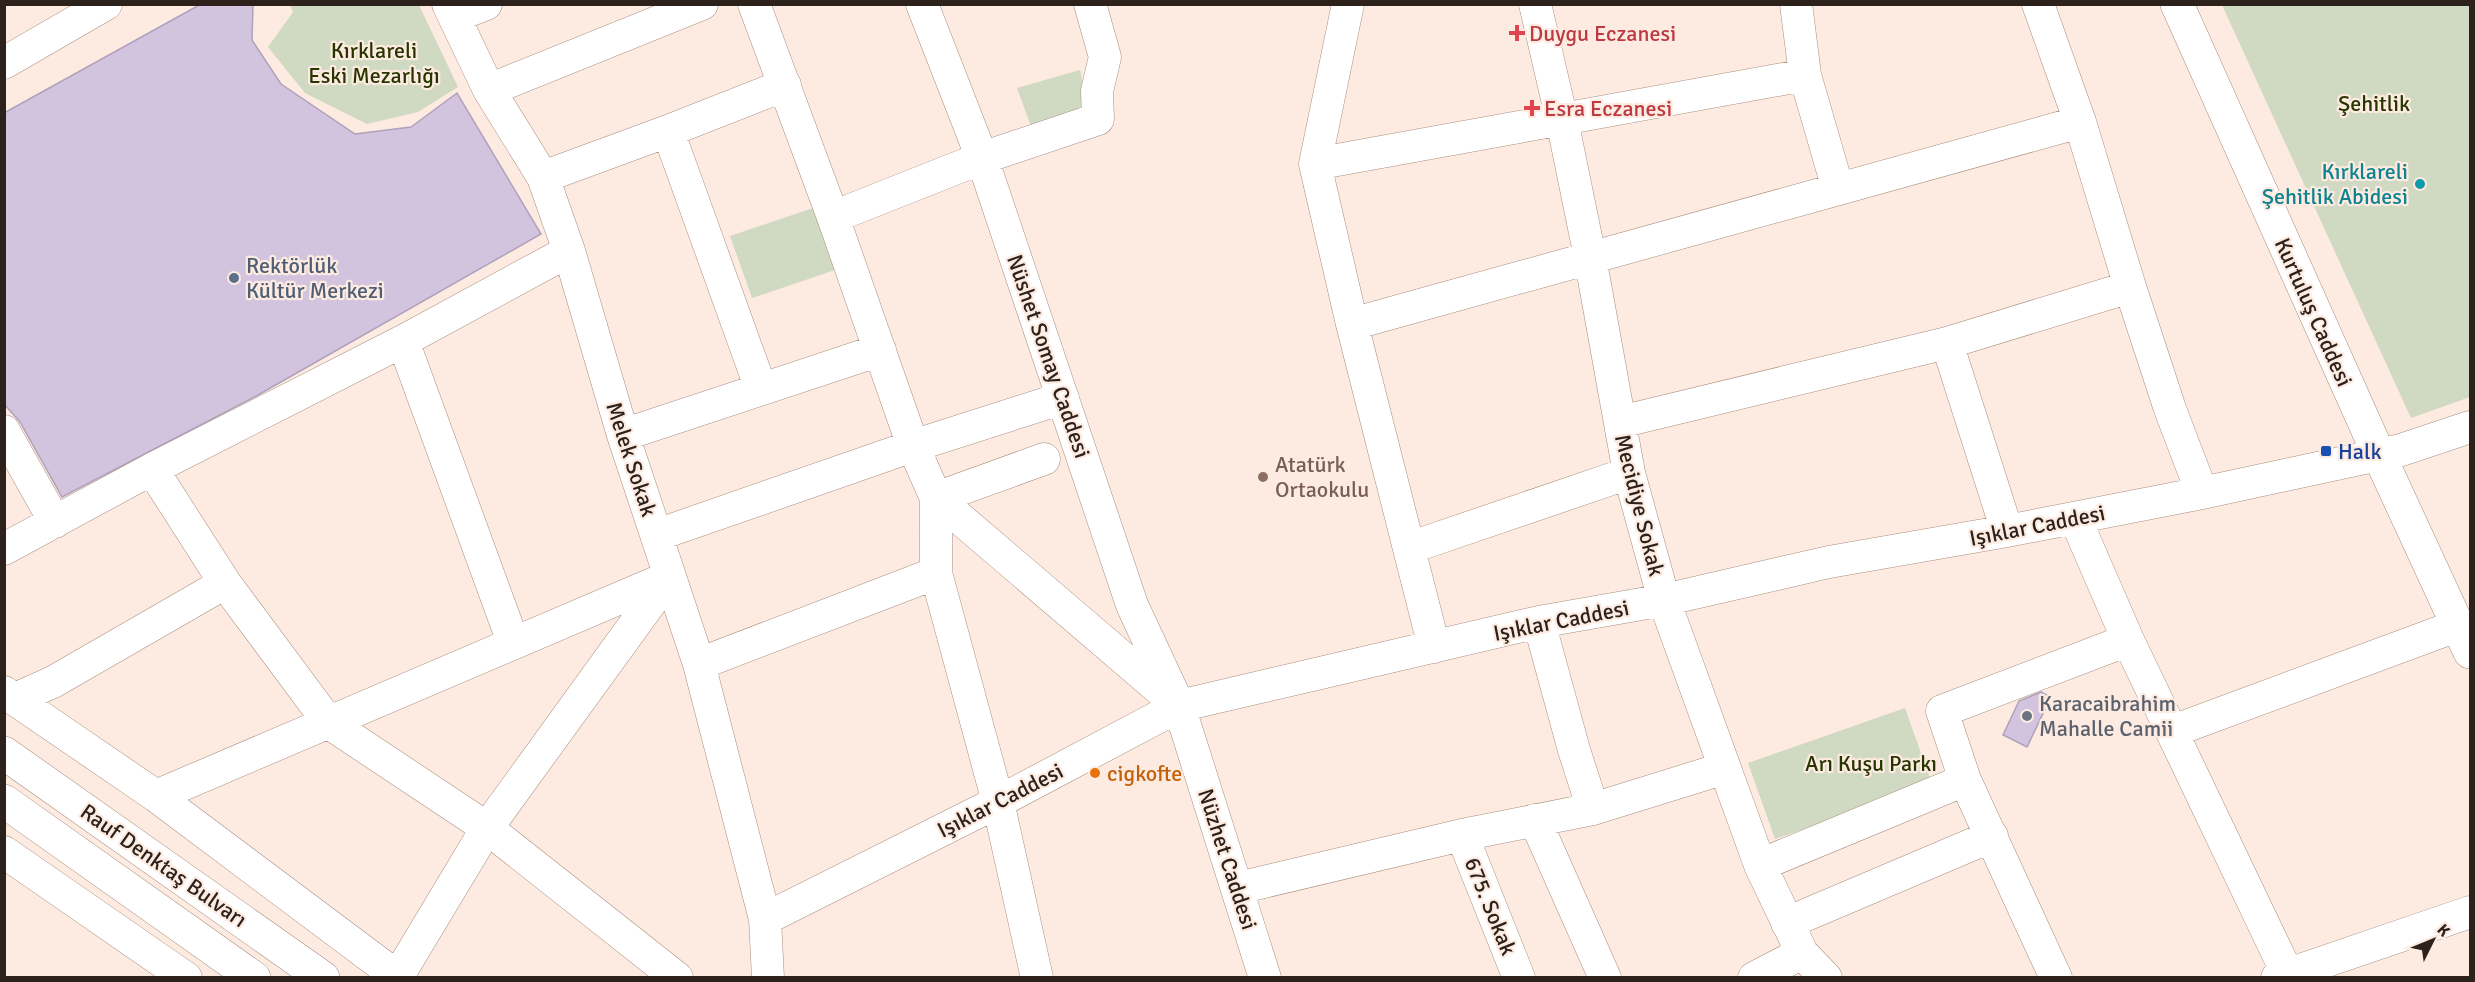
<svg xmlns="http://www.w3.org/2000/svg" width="2475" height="982" font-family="Signika,sans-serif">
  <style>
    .green { fill: #d0d9c1 }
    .building { fill: #d2c4df; stroke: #afa1bb; stroke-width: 1.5 }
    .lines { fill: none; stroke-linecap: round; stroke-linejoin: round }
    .minor-casing { stroke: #a98e7e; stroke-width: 33 }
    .major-casing { stroke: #a98e7e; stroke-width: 34 }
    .highway-casing { stroke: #a98e7e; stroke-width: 34 }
    .minor { stroke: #fff; stroke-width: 32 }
    .major { stroke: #fff; stroke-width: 33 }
    .highway { stroke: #fff; stroke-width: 33 }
    .health-dot { fill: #e0444e; stroke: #fdebe1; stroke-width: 2 }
    .culture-dot { fill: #0f9aa8; stroke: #fdebe1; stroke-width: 2 }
    .service-dot { fill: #5c6f8a; stroke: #fdebe1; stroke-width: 2 }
    .transit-dot { fill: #1a4fb4; stroke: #fdebe1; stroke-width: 2 }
    .education-dot { fill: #8d6e63; stroke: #fdebe1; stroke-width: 2 }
    .worship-dot { fill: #6b7280; stroke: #fdebe1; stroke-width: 2 }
    .food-dot { fill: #e8710a; stroke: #fdebe1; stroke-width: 2 }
    .labels { text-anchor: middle; stroke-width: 4.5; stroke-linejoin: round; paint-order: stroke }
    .health-label { font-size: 22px; fill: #be3a42; stroke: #fdebe1; text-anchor: start }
    .park-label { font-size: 22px; fill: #273600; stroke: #fdebe1 }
    .culture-label { font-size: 22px; fill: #0d838f; stroke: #fdebe1; text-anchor: end }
    .service-label { font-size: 22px; fill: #4e5e75; stroke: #fdebe1; text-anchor: start }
    .street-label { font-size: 22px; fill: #2c221b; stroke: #fdebe1 }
    .transit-label { font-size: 22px; fill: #164399; stroke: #fdebe1; text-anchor: start }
    .education-label { font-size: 22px; fill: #785e54; stroke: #fdebe1; text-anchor: start }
    .worship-label { font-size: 22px; fill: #5b616d; stroke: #fdebe1; text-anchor: start }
    .food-label { font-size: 22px; fill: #c56008; stroke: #fdebe1; text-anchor: start }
  </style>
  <rect width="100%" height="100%" fill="#fdebe1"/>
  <!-- green -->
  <path class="green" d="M290,5H419L458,87L418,112L367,124L305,93L268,47L293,12Z
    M2222,5H2470V397L2411,418Z
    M1080,70L1088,106L1032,129L1017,88Z
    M813,208L835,270L752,298L730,236Z
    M1905,708L1932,784L1775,839L1748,763Z"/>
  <!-- building -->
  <path class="building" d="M201,4H253L252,40L281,84L355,134L411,127L457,93L541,234L258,395L62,497L20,422L4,404V113Z
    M2041,692L2051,697L2027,747L2003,735L2019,701Z"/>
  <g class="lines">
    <defs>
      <path id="minor" d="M448,4L489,90L543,177L569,251L623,435L699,664L765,919L768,978
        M754,4L833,217L913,446L936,498L1171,699
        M922,4L982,158L1132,605L1179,706L1265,978
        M1348,4L1315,164L1352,324L1434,647
        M1535,4L1562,120L1590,257L1629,473L1664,600L1760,865L1802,953L1826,978
        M1796,4L1805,75L1838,189
        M455,16L486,4
        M4,63L106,4
        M489,90L702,4
        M668,131L761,389
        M1315,164L1805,75
        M543,177L668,131L785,85
        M833,217L982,158L1098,119L1097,91L1105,57L1090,4
        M569,251L403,341L152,469L225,583L329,723L487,828L677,978
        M2130,287L2170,409L2202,493
        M1352,324L2080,122
        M403,341L513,642
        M1947,343L2007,531
        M1620,422L1947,343L2130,287L2080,122L2038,4
        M4,431L55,522
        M623,435L880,350
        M2075,518L2128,640L2287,973
        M657,535L913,446L1063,398
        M1409,548L1629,473
        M4,549L152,469
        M936,573V498L1044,459
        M1539,622L1574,750L1593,809
        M699,664L936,573L998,802L1037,978
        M4,692L156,796L399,978
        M15,699L53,682L225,583
        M2173,731L2459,625
        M156,796L669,577
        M1535,820L1605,978
        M1462,835L1519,978
        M4,852L186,978
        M1760,865L1965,780
        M1238,888L1462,835L1593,809L1725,768
        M765,919L998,802L1179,706L1539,622L1664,600L1829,562L2007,531L2202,493L2401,450L2470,427
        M1787,923L1992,836
        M398,976L487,828L669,577
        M1754,978L1802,953
        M2056,978L1965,780L1942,711L2128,640
        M2277,978L2470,912"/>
      <path id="major" d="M2177,4L2379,455L2470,652"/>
      <path id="highway" d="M4,753L323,978
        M4,801L254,978"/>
    </defs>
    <!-- minor casing -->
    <use href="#minor" class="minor-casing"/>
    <!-- major casing -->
    <use href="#major" class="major-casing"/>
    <!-- highway casing -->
    <use href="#highway" class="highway-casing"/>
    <!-- minor -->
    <use href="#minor" class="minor"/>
    <!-- major -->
    <use href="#major" class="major"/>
    <!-- highway -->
    <use href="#highway" class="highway"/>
  </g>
  <!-- markers -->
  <g class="health-dot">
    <path d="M1514 24h6v6h6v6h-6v6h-6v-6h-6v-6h6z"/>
    <path d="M1529 99h6v6h6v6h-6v6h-6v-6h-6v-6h6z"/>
  </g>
  <circle class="culture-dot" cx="2420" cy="184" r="6"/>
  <circle class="service-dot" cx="234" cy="278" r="6"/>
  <rect class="transit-dot" x="2320" y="445" width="12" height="12" rx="3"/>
  <circle class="education-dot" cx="1263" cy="477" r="6"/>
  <circle class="worship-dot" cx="2027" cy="716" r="6"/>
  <circle class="food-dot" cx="1095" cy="773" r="6"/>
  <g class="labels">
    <!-- health labels -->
    <g class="health-label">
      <text x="1529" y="41">Duygu Eczanesi</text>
      <text x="1544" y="116">Esra Eczanesi</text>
    </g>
    <!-- park labels -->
    <g class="park-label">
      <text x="374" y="58">Kırklareli<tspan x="374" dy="25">Eski Mezarlığı</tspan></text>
      <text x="2374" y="111">Şehitlik</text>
      <text x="1871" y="771">Arı Kuşu Parkı</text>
    </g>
    <!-- culture labels -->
    <g class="culture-label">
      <text x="2408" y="179">Kırklareli<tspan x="2408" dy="25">Şehitlik Abidesi</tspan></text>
    </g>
    <!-- service labels -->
    <g class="service-label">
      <text x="246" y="273">Rektörlük<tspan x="246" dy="25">Kültür Merkezi</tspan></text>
    </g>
    <!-- street labels -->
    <g class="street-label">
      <text transform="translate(2314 312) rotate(66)" y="8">Kurtuluş Caddesi</text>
      <text transform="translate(1049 356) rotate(71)" y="8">Nüshet Somay Caddesi</text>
      <text transform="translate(632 459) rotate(72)" y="8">Melek Sokak</text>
      <text transform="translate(1640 505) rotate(76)" y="8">Mecidiye Sokak</text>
      <text transform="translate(2037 525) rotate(-11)" y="8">Işıklar Caddesi</text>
      <text transform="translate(1561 620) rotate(-11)" y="8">Işıklar Caddesi</text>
      <text transform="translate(1000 800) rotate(-27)" y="8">Işıklar Caddesi</text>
      <text transform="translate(1228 859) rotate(72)" y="8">Nüzhet Caddesi</text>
      <text transform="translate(164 865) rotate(35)" y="8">Rauf Denktaş Bulvarı</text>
      <text transform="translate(1491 906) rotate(68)" y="8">675. Sokak</text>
    </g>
    <!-- transit labels -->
    <g class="transit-label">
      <text x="2338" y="459">Halk</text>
    </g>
    <!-- education labels -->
    <g class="education-label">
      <text x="1275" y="472">Atatürk<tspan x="1275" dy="25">Ortaokulu</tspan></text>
    </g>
    <!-- worship labels -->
    <g class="worship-label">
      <text x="2039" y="711">Karacaibrahim<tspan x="2039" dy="25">Mahalle Camii</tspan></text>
    </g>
    <!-- food labels -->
    <g class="food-label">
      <text x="1107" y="781">cigkofte</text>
    </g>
  </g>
  <!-- border -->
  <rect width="2475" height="982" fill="none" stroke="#2c221b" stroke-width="12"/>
  <!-- north arrow -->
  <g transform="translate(2433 940) rotate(47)" stroke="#fdebe1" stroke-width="4.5" paint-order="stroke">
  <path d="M0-4.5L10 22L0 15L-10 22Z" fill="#2c221b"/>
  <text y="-9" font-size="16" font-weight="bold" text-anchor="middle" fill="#2c221b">K</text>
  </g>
</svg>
